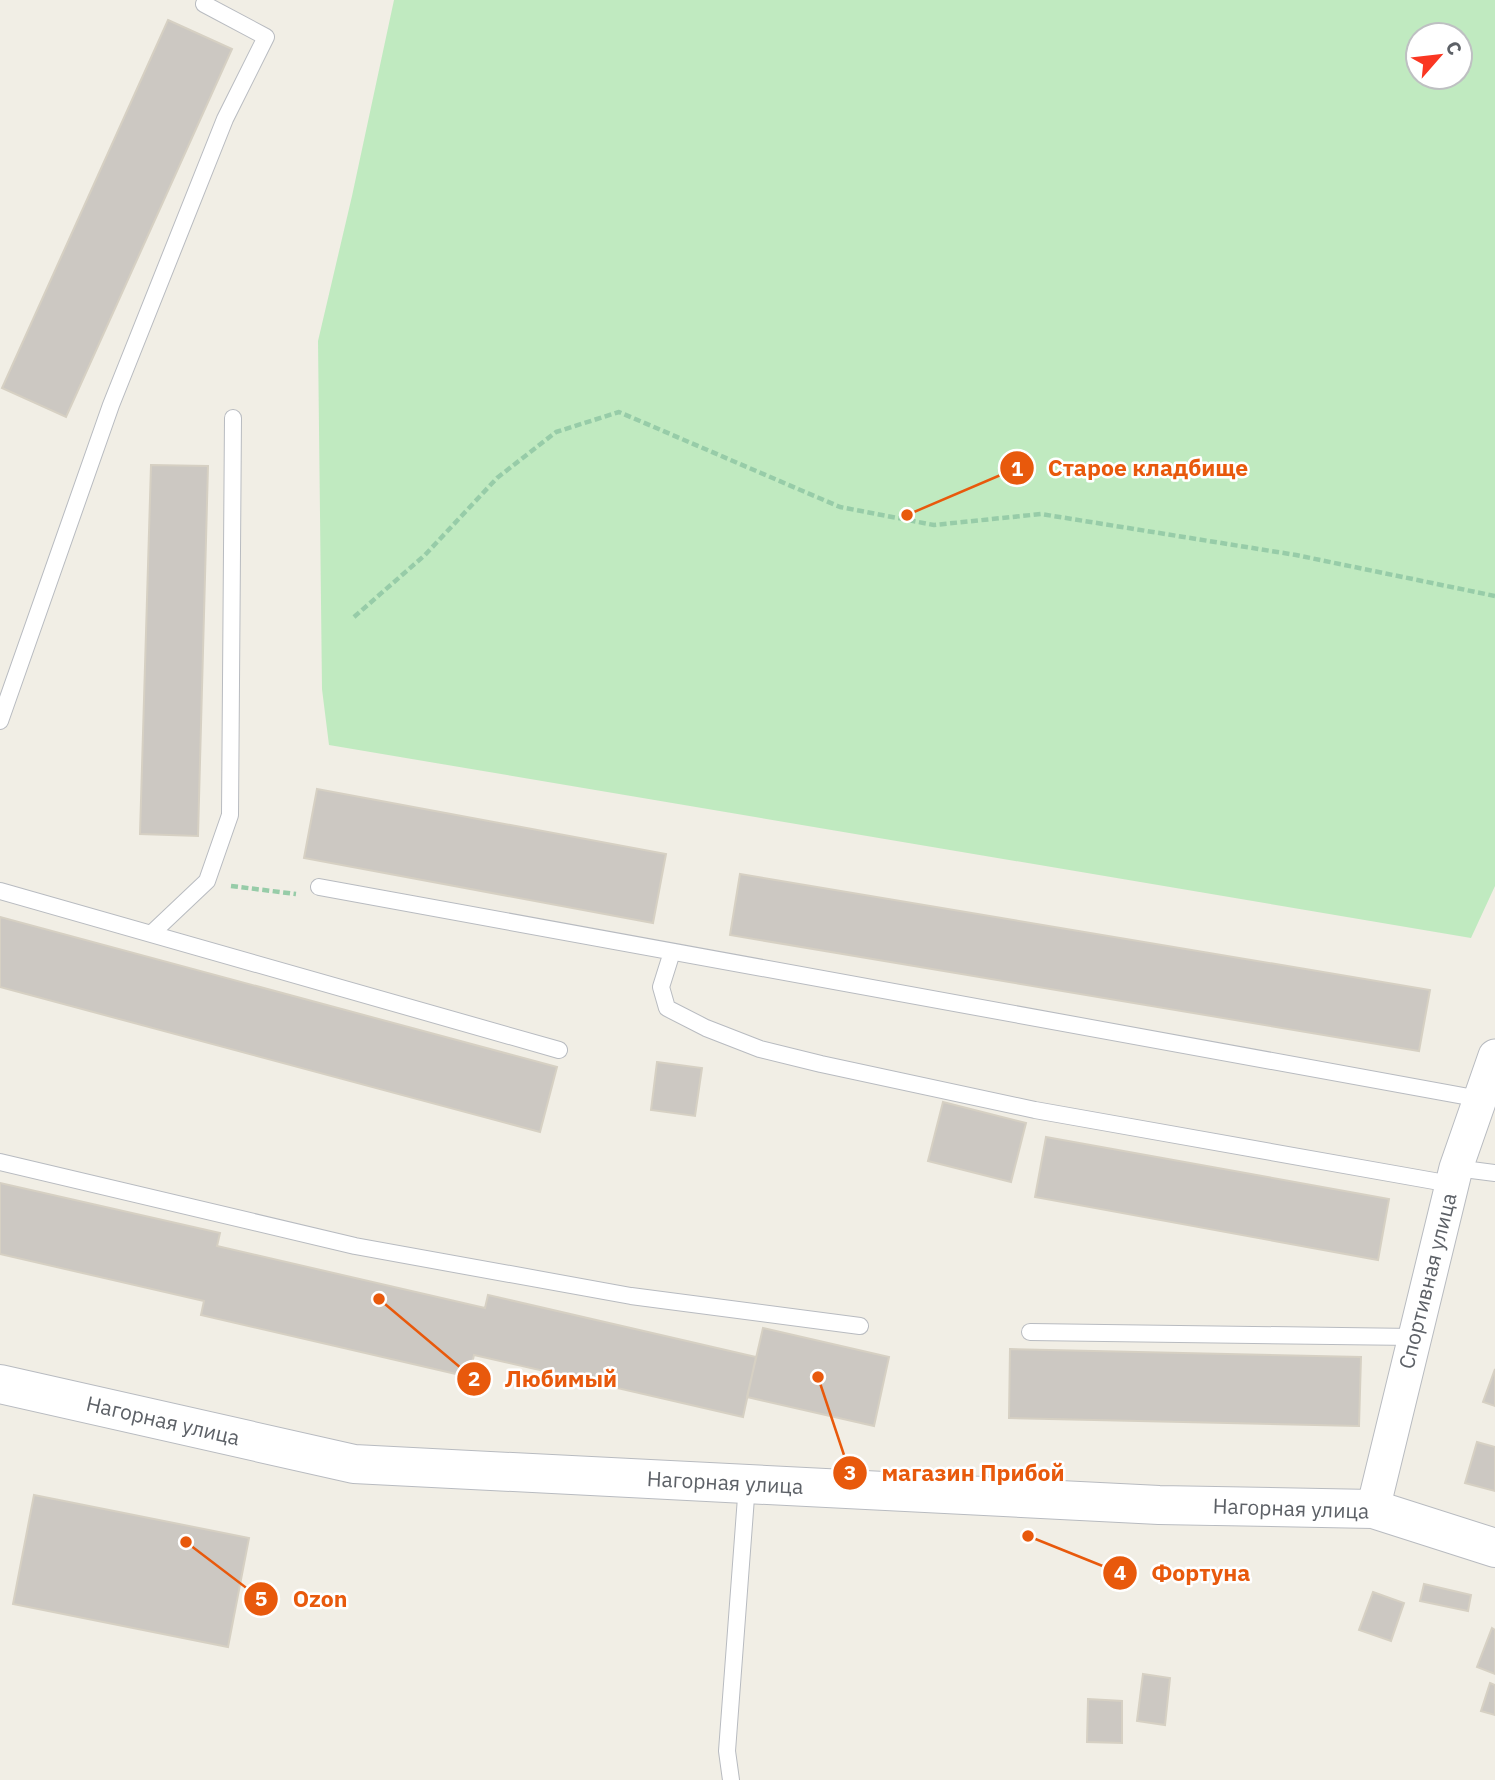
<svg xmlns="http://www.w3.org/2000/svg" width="1495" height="1780" font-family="'IBM Plex Sans',sans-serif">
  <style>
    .green { fill: #c0eac0; fill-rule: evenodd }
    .building { fill: #ccc8c2; stroke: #d6d0c3; stroke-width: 2 }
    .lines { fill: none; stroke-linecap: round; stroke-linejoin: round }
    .service-casing { stroke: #b8bbc0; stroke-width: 18 }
    .minor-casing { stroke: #b8bbc0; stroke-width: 35 }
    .tertiary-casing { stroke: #b8bbc0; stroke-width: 40 }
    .path { stroke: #97cca8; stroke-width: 4.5; stroke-dasharray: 7 3.5; stroke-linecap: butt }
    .service { stroke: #fff; stroke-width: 16 }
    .minor { stroke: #fff; stroke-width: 33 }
    .tertiary { stroke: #fff; stroke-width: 38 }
    .labels { text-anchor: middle; stroke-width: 5; stroke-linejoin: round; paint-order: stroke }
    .street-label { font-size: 21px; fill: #5d6167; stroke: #fff }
    .leader { fill: none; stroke: #e8590c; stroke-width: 2.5 }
    .callout-dot { fill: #e8590c; stroke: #fff; stroke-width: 2.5 }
    .mark-label { font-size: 21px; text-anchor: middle; font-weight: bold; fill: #fff }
    .callout-label { font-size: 23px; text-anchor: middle; font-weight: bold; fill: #e8590c; stroke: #fff; stroke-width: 5; stroke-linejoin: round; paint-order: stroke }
  </style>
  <rect width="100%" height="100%" fill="#f1eee5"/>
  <!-- green -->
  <path class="green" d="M394,0H1495V886L1471,938L329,745L322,689L318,341L352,196ZM1418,35H1460V77H1418Z"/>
  <!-- building -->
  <path class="building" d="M168,20L232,49L66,417L2,388Z
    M151,465L208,466L198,836L140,834Z
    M317,789L666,854L653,923L304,858Z
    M740,874L1430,990L1419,1051L730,935Z
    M0,917L557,1067L540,1132L0,987Z
    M657,1062L702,1068L695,1116L651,1110Z
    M943,1102L1026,1123L1011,1182L928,1161Z
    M1046,1137L1389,1199L1378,1260L1035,1197Z
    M0,1183L220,1233L217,1246L485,1308L488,1295L756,1357L743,1417L474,1355L469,1377L201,1315L204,1301L0,1254Z
    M763,1328L889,1357L874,1426L747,1397Z
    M1010,1349L1361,1357L1359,1426L1009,1418Z
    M1495,1369V1406L1483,1402Z
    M1477,1442L1495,1447V1491L1465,1483Z
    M34,1495L249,1538L228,1647L13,1604Z
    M1424,1584L1471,1595L1468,1611L1420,1601Z
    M1373,1592L1404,1603L1391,1641L1359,1630Z
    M1492,1628L1495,1630V1674L1477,1667Z
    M1143,1674L1170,1678L1165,1725L1137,1721Z
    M1490,1683L1495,1685V1715L1481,1711Z
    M1088,1699L1122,1701V1743L1087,1742Z"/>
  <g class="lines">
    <defs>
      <path id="service" d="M0,721L111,405L225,119L266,37L204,4
        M319,887L1480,1099
        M0,891L559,1050
        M151,934L207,881L230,815L233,418
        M672,952L661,987L667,1008L706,1028L760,1049L821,1064L1035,1110L1451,1184
        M0,1162L355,1246L631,1296L860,1326
        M1456,1168L1495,1173
        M1030,1332L1414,1337
        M731,1780L727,1751L747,1484"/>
      <path id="minor" d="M1373,1509L1456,1168L1495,1056"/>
      <path id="tertiary" d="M0,1384L354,1464L1159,1505L1373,1509L1495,1548"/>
    </defs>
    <!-- service casing -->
    <use href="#service" class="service-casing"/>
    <!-- minor casing -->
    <use href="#minor" class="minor-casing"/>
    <!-- tertiary casing -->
    <use href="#tertiary" class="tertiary-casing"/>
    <!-- path -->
    <path class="path" d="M354,617L425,555L497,478L556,432L619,412L840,507L934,525L1041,514L1296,555L1495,596
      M231,886L296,894"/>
    <!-- service -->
    <use href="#service" class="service"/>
    <!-- minor -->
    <use href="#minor" class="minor"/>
    <!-- tertiary -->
    <use href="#tertiary" class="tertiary"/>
  </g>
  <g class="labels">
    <!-- street labels -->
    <g class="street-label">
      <text transform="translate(1428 1281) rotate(-76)" y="7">Спортивная улица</text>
      <text transform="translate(163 1421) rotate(13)" y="7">Нагорная улица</text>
      <text transform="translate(725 1483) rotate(3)" y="7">Нагорная улица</text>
      <text transform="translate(1291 1509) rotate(2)" y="7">Нагорная улица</text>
    </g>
  </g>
  <!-- callouts -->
  <path class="leader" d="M907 515L1017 468M379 1299L474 1379M818 1377L850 1473M1028 1536L1120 1573M186 1542L261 1599"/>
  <g class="callout-dot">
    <circle cx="907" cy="515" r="7"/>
    <circle cx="379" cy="1299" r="7"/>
    <circle cx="818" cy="1377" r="7"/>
    <circle cx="1028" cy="1536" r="7"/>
    <circle cx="186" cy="1542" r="7"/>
    <circle cx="1017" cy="468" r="18"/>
    <circle cx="474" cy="1379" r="18"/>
    <circle cx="850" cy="1473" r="18"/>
    <circle cx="1120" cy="1573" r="18"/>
    <circle cx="261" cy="1599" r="18"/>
  </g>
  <g class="mark-label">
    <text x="1017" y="476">1</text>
    <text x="474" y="1386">2</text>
    <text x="850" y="1480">3</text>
    <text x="1120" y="1580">4</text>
    <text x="261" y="1606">5</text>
  </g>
  <g class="callout-label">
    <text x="1148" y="476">Старое кладбище</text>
    <text x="561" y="1387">Любимый</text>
    <text x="973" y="1481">магазин Прибой</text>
    <text x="1201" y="1581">Фортуна</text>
    <text x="320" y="1607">Ozon</text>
  </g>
  <!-- north arrow -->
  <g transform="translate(1439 56) rotate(62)"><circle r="33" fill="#ffffff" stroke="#bec0c2" stroke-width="2"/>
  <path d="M0-5L12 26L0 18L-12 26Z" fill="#fa3622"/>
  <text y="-10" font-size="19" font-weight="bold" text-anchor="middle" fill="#5d6167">С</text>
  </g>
</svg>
